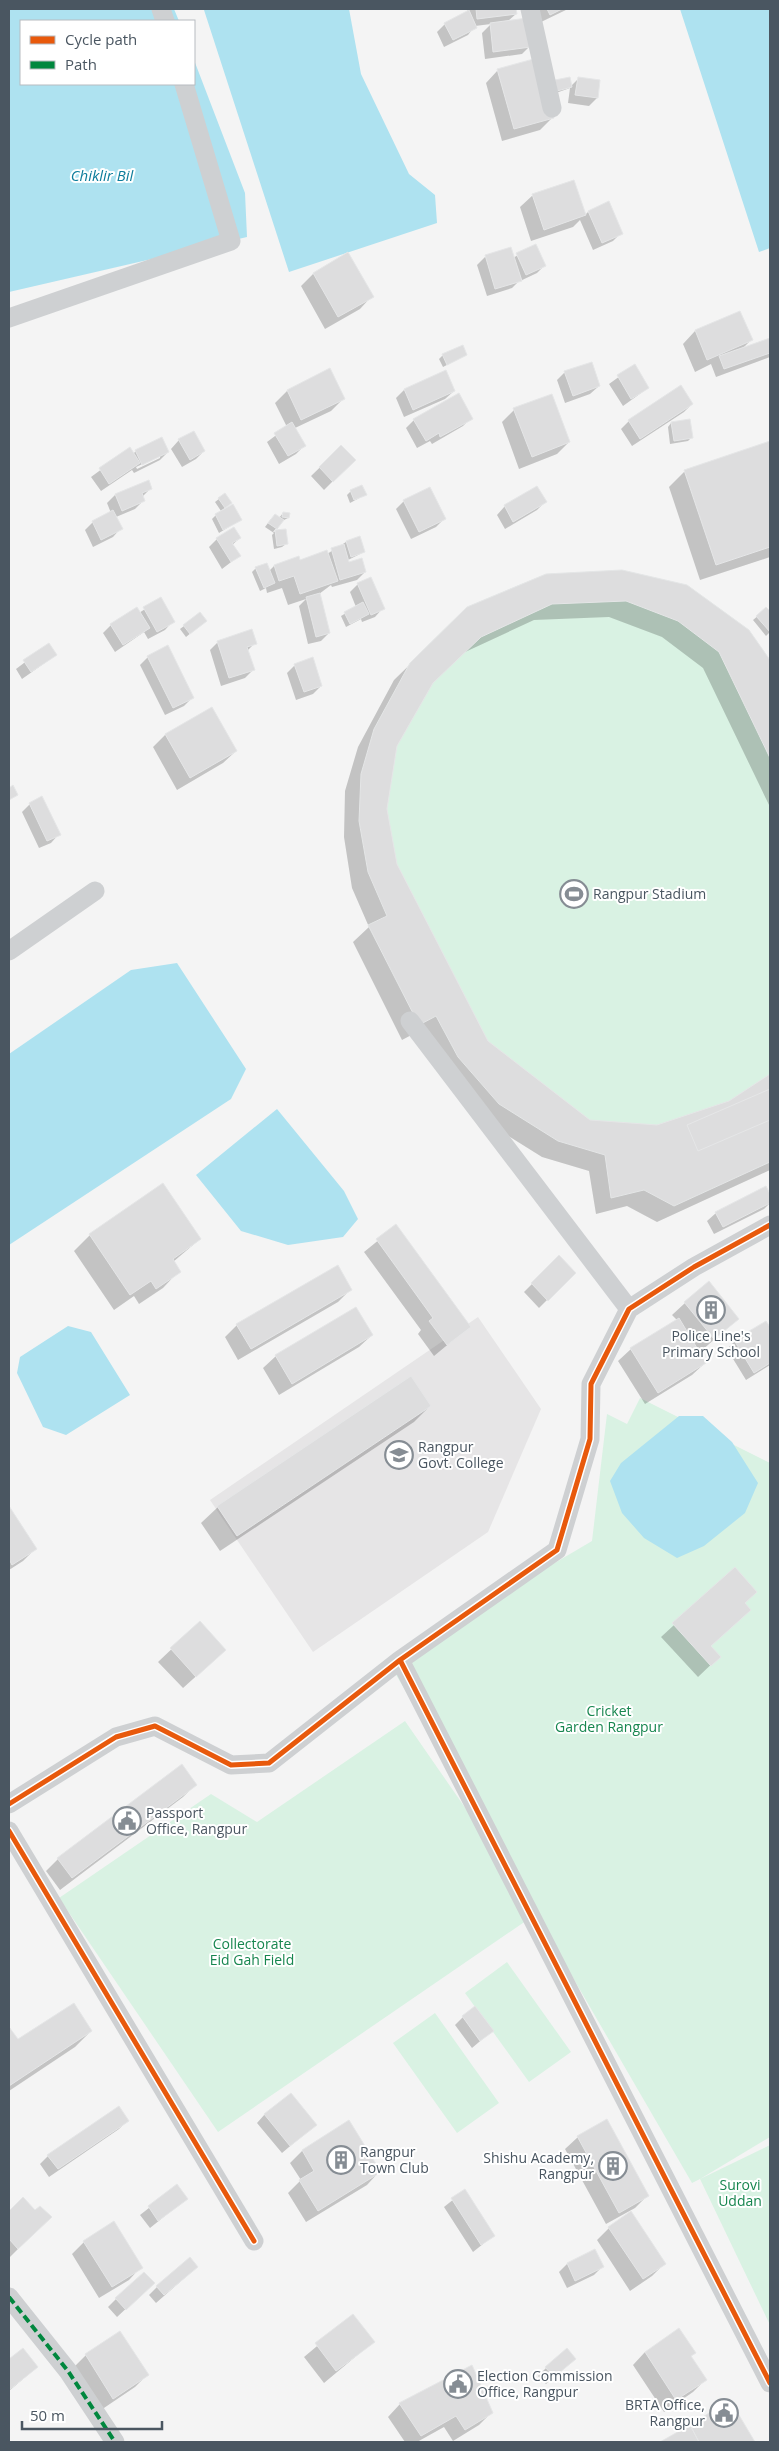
<svg xmlns="http://www.w3.org/2000/svg" width="779" height="2451" font-family="'Open Sans',sans-serif">
  <style>
    .education { fill: #e6e5e6 }
    .green { fill: #d9f2e3 }
    .water { fill: #aee2f0 }
    .shadow { fill: #0003; fill-rule: evenodd }
    .building { fill: #ddddde; stroke: #e5e6e7 }
    .lines { fill: none; stroke-linecap: round; stroke-linejoin: round }
    .minor { stroke: #ced0d2; stroke-width: 19 }
    .quiet { stroke: #00873e; stroke-width: 4; stroke-dasharray: 8 4; stroke-linecap: butt }
    .cycleway-casing { stroke: #fff; stroke-width: 8 }
    .cycleway { stroke: #e8590c; stroke-width: 5 }
    .labels { text-anchor: middle; stroke-width: 4; stroke-linejoin: round; paint-order: stroke }
    .poi-label { font-size: 14px; fill: #4a5661; stroke: #fff; text-anchor: start }
    .park-label { font-size: 14px; fill: #17864f; stroke: #fff }
    .water-label { font-size: 15px; font-style: italic; fill: #0c7c9b; stroke: #fff }
  </style>
  <rect width="100%" height="100%" fill="#f4f4f4"/>
  <!-- education -->
  <path class="education" d="M478,1317L541,1409L488,1532L313,1652L210,1500Z"/>
  <!-- green -->
  <path class="green" d="M622,570L687,585L749,630L770,660V1162L674,1206L644,1190L611,1198L605,1155L558,1141L499,1104L458,1057L436,1016L419,1025L368,925L387,916L368,872L359,821L361,774L374,729L410,663L467,607L546,574Z
    M640,1398L770,1463V2137L700,2179L770,2145V2325L700,2179L692,2183L536,1914L218,2132L59,1898L211,1794L257,1822L405,1721L520,1887L388,1661L592,1541L607,1414L627,1424Z
    M507,1962L571,2052L529,2082L465,1993Z
    M435,2013L499,2103L457,2133L393,2043Z"/>
  <!-- water -->
  <path class="water" d="M9,9H174L179,21H21V84H194V60L245,193L247,237L9,292Z
    M207,9H349L361,74L409,174L435,195L437,223L289,272L204,10Z
    M680,9H770V248L759,252Z
    M177,963L246,1069L231,1099L9,1245V1054L131,970Z
    M277,1109L344,1191L358,1219L343,1237L288,1245L241,1231L196,1175Z
    M68,1326L91,1332L130,1395L66,1435L43,1427L17,1373L20,1357Z
    M679,1416H703L732,1442L758,1483L745,1513L704,1546L677,1558L644,1538L622,1513L610,1481L621,1463Z"/>
  <!-- shadow -->
  <path class="shadow" d="M467,9H515L516,14L507,22L530,46L522,54L485,59L482,33L491,24L475,26L468,35L444,47L437,32L445,24L468,12Z
    M535,9H568L541,22Z
    M498,70L553,117L540,130L502,141L486,83Z
    M578,79L597,98L589,106L568,103L570,88L553,94L551,85L571,86Z
    M533,195L585,215L588,212L621,233L613,241L593,250L580,220L573,227L531,241L520,207Z
    M535,245L545,265L537,273L518,282L512,288L487,296L477,265L485,257L510,248L513,258Z
    M313,274L372,296L360,309L325,329L301,286Z
    M739,312L751,340L742,349L770,339V357L716,377L711,364L695,372L683,344L695,331Z
    M443,355H466L443,367L439,359Z
    M634,366L648,388L623,406L609,384Z
    M330,370L344,398L331,411L295,428L304,446L296,454L279,464L267,442L287,427L275,403L287,391Z
    M445,372L454,391L445,399L404,417L396,398L404,390Z
    M565,372L599,386L590,394L565,403L557,380Z
    M681,387L692,404L684,412L632,446L621,429L629,421Z
    M514,410L569,442L557,454L519,469L502,422Z
    M471,418L463,426L432,444L430,441L417,448L406,428L414,420Z
    M671,423L692,437L688,441L670,444L668,427Z
    M179,440L204,451L196,459L182,467L171,449Z
    M770,443V557L700,580L669,487L685,471Z
    M341,447L354,460L324,490L311,476Z
    M129,449L133,454L136,451L168,452L160,460L134,473L132,470L101,491L91,477ZM160,456V458L137,469L136,467Z
    M148,481L151,488L142,497L143,501L135,509L116,517L121,528L113,537L93,547L85,530L93,522L111,513L107,503L115,495Z
    M537,488L545,502L537,510L505,529L497,515L505,506Z
    M351,491L365,495L350,503L347,495Z
    M224,495L226,507L221,511L215,502Z
    M404,501L444,519L436,527L411,539L396,509Z
    M283,513L288,518L282,521L273,532L284,530L286,544L282,547L274,549L272,535L274,533L265,527L271,519L279,518Z
    M216,515L240,520L219,533L212,519Z
    M240,538L232,545L239,556L222,569L209,547L217,539Z
    M346,542L364,552L348,560V564L365,572L357,580L332,587L331,585L319,594L329,633L321,641L308,644L299,606L306,599L288,605L282,588L267,593L266,588L260,591L252,572L256,568L269,571L274,566L327,554Z
    M546,575L748,631L770,662V807L703,668L662,637L609,617L534,620L463,653L432,683L396,745L386,809L396,865L487,1042L590,1121L658,1126L729,1102L770,1076V1170L657,1222L627,1206L596,1214L589,1171L542,1157L483,1120L419,1031L402,1040L353,942L369,927L352,888L344,837L345,791L358,747L394,680L468,608Z
    M358,584L383,608L375,617L362,622L361,619L346,627L341,616L356,607L350,592Z
    M160,599L173,621L165,630L148,639L144,632L115,652L103,633L111,625L139,613Z
    M766,609L770,613V632L766,636L753,620Z
    M202,624L186,637L180,629L184,626Z
    M218,642L255,643L247,651L253,670L245,678L221,686L210,650Z
    M49,644L56,655L22,679L16,669Z
    M148,657L192,698L184,706L165,715L140,665Z
    M295,665L321,686L313,694L296,700L287,673Z
    M211,708L236,751L223,763L177,790L153,747L165,735Z
    M30,804L59,834L51,843L39,848L22,812Z
    M766,1188L770,1197V1203L764,1209L714,1234L707,1221L716,1213Z
    M396,1226L469,1327L434,1356L418,1334L421,1330L364,1252Z
    M90,1235L200,1239L173,1262L179,1271L163,1288L139,1304L134,1296L114,1310L74,1251Z
    M559,1257L574,1273L539,1308L524,1292Z
    M351,1289L338,1302L238,1360L225,1337L237,1325Z
    M685,1303L738,1319L701,1351L693,1344L705,1363L692,1375L645,1404L618,1361L631,1349L677,1320L672,1315Z
    M356,1308L372,1335L359,1347L279,1395L263,1368L276,1356Z
    M766,1323L770,1330V1365L746,1380L727,1349L735,1341Z
    M411,1377L430,1406L414,1422L220,1551L201,1523L218,1507Z
    M9,1508L35,1549L23,1561L9,1570Z
    M735,1569L743,1603L710,1646L719,1657L698,1677L661,1637Z
    M199,1623L212,1662L183,1688L158,1662Z
    M196,1784L183,1797L60,1890L46,1871L58,1859Z
    M463,2017L492,2031L472,2048L455,2025Z
    M10,2028L18,2041L91,2031L75,2047L9,2091Z
    M265,2114L315,2125L282,2153L257,2123Z
    M127,2121L119,2129L49,2177L40,2164L48,2156Z
    M349,2122L379,2172L367,2185L306,2222L288,2193L301,2180L290,2163L302,2151Z
    M578,2137L647,2196L635,2208L606,2224L565,2149Z
    M177,2186L186,2199L150,2228L140,2215Z
    M464,2191L493,2236L473,2252L444,2207Z
    M23,2199L35,2212L50,2217L10,2257L9,2213Z
    M609,2228L664,2264L652,2276L630,2291L597,2240Z
    M84,2242L141,2267L129,2280L99,2298L72,2254Z
    M595,2251L602,2267L594,2275L567,2288L559,2272L567,2264Z
    M188,2275L156,2303L149,2295L157,2287Z
    M145,2291L117,2317L108,2307L116,2299Z
    M353,2316L373,2342L324,2383L304,2357Z
    M120,2333L147,2375L135,2387L101,2410L73,2368L86,2355Z
    M23,2349L37,2367L9,2391V2360Z
    M645,2352L694,2353L690,2357L705,2380L693,2392L664,2412L633,2365Z
    M566,2367L546,2384L538,2376L546,2368Z
    M729,2402L754,2442H661Z
    M400,2404L491,2413L479,2425L453,2441L444,2427L417,2442H405L388,2417Z"/>
  <!-- building -->
  <path class="building" d="M476,9H516L517,14L477,19Z
    M547,9H562L550,15Z
    M469,10L477,28L453,40L444,23Z
    M527,18L531,47L493,52L490,23Z
    M537,58L554,118L514,129L497,69Z
    M570,77L572,87L557,91L555,80Z
    M578,77L600,80L598,98L575,95Z
    M574,180L586,215L544,230L532,194Z
    M609,201L623,234L602,243L588,211Z
    M536,244L546,266L526,275L516,253Z
    M511,247L522,281L495,289L485,255Z
    M348,252L374,297L338,317L313,273Z
    M740,311L753,340L707,360L695,330Z
    M770,338V353L724,369L719,356Z
    M463,345L467,355L447,365L442,354Z
    M592,362L600,386L573,396L564,371Z
    M635,364L649,388L631,399L617,375Z
    M330,368L345,399L301,420L287,390Z
    M446,370L455,391L413,410L404,389Z
    M681,385L693,404L640,439L628,420Z
    M459,393L473,419L440,437L439,433L426,441L413,419Z
    M552,394L570,442L532,457L513,408Z
    M690,419L693,438L674,441L671,422Z
    M292,422L306,446L288,456L274,433Z
    M194,431L205,451L190,460L178,439Z
    M162,437L169,452L142,465L135,450Z
    M770,441V547L716,565L684,470Z
    M341,445L356,460L333,482L319,467Z
    M130,447L140,463L109,484L99,468Z
    M149,480L152,489L142,493L145,501L122,511L115,494Z
    M362,485L367,495L354,500L350,490Z
    M537,486L547,502L513,522L504,505Z
    M430,487L446,519L419,532L403,500Z
    M225,493L232,503L225,508L218,498Z
    M233,504L242,520L223,530L215,514Z
    M113,510L123,529L101,540L92,521Z
    M283,512L290,513L289,518L282,517Z
    M275,514L284,520L277,529L268,523Z
    M234,527L241,538L232,543L241,556L231,562L216,538Z
    M286,529L288,544L277,546L275,530Z
    M360,536L365,552L351,557L346,541Z
    M344,544L349,562L362,558L366,572L340,580L331,548Z
    M327,550L338,581L300,594L294,576L279,581L274,565L299,556L300,560Z
    M267,563L275,583L264,588L255,567Z
    M622,570L687,585L749,630L770,660V758L719,652L678,621L626,601L552,604L481,637L433,683L397,746L387,809L397,864L488,1041L590,1120L657,1125L729,1101L770,1074V1162L674,1206L644,1190L611,1198L605,1155L558,1141L499,1104L458,1057L436,1016L419,1025L368,925L387,916L368,872L359,821L361,774L374,729L410,663L467,607L546,574Z
    M371,577L385,609L371,615L357,583Z
    M320,593L330,633L316,637L306,597Z
    M161,597L175,622L157,632L143,607Z
    M363,602L369,614L350,624L344,612Z
    M137,607L150,628L123,645L110,624Z
    M766,607L770,611V632L756,616Z
    M200,612L207,621L190,634L183,625Z
    M252,629L257,644L247,647L255,670L229,678L217,641Z
    M49,643L57,655L31,672L23,660Z
    M168,645L194,698L173,708L147,656Z
    M313,657L322,686L304,692L294,664Z
    M212,707L237,751L190,778L165,734Z
    M13,785L18,795L9,800V788Z
    M42,796L61,835L47,841L29,803Z
    M770,1089V1120L698,1151L687,1125Z
    M163,1183L201,1239L173,1259L181,1272L156,1289L151,1281L130,1295L89,1234Z
    M766,1186L770,1194V1203L723,1227L715,1212Z
    M396,1224L471,1327L447,1345L429,1321L433,1318L376,1239Z
    M559,1255L576,1273L548,1301L531,1283Z
    M338,1265L352,1290L251,1349L236,1324Z
    M709,1281L739,1319L714,1339L684,1302Z
    M356,1307L373,1335L292,1384L275,1355Z
    M679,1318L706,1363L658,1393L630,1348Z
    M766,1321L770,1327V1363L754,1373L734,1340Z
    M411,1376L431,1406L237,1536L217,1506Z
    M9,1506L37,1549L12,1565L9,1559Z
    M735,1567L757,1592L745,1603L751,1610L711,1646L721,1657L711,1666L672,1623Z
    M200,1621L226,1650L196,1677L170,1648Z
    M182,1764L197,1785L72,1878L57,1858Z
    M74,2003L92,2031L9,2086V2027L18,2039Z
    M475,2006L494,2031L480,2041L462,2016Z
    M291,2093L317,2125L290,2146L264,2114Z
    M119,2106L129,2121L58,2169L47,2155Z
    M607,2119L649,2196L619,2213L577,2136Z
    M349,2120L381,2172L318,2211L299,2180L314,2171L302,2150Z
    M177,2184L188,2199L158,2221L148,2206Z
    M465,2189L495,2236L481,2245L451,2198Z
    M23,2197L35,2210L40,2206L52,2217L18,2249L9,2239V2211Z
    M631,2211L666,2264L643,2279L608,2227Z
    M114,2221L143,2268L112,2287L83,2241Z
    M595,2249L604,2267L575,2281L567,2263Z
    M190,2257L198,2267L164,2295L156,2286Z
    M144,2272L155,2283L126,2310L115,2298Z
    M353,2314L375,2342L336,2371L315,2343Z
    M679,2328L696,2353L691,2356L707,2380L676,2400L645,2352Z
    M120,2331L149,2375L113,2399L85,2354Z
    M23,2348L38,2367L9,2390V2359Z
    M567,2348L576,2359L554,2377L545,2367Z
    M472,2365L493,2413L465,2430L456,2416L421,2436L399,2403Z
    M730,2400L755,2442H699L690,2425Z
    M690,2425L699,2442H660Z"/>
  <g class="lines">
    <!-- minor -->
    <path class="minor" d="M161,9L165,21
      M530,9L552,108
      M9,318L231,241L184,84
      M9,951L95,891
      M410,1021L629,1309
      M400,1660L770,2383
      M9,1804L116,1737L155,1726L231,1765L269,1763L400,1660L557,1550L590,1439L591,1384L629,1309L694,1267L770,1225
      M9,1831L254,2241
      M9,2297L68,2371L115,2442"/>
    <!-- quiet -->
    <path class="quiet" d="M9,2297L68,2371L115,2442"/>
    <defs>
      <path id="cycleway" d="M400,1660L770,2383
        M9,1804L116,1737L155,1726L231,1765L269,1763L400,1660L557,1550L590,1439L591,1384L629,1309L694,1267L770,1225
        M9,1831L254,2241"/>
    </defs>
    <!-- cycleway casing -->
    <use href="#cycleway" class="cycleway-casing"/>
    <!-- cycleway -->
    <use href="#cycleway" class="cycleway"/>
  </g>
  <!-- icons -->
  <defs>
    <symbol id="stadium-ring" viewBox="-11 -11 22 22"><circle r="9.5" fill="#fff" stroke="#868d94" stroke-width="1.5"/><path d="M0-5a6.5 5 0 1 0 0 10a6.5 5 0 1 0 0-10ZM-3.5-1.8h7v3.6h-7Z" fill="#868d94"/></symbol>
    <symbol id="building-ring" viewBox="-11 -11 22 22"><circle r="9.5" fill="#fff" stroke="#868d94" stroke-width="1.5"/><path d="M-4-6H4V6H1V3H-1V6H-4ZM-2.5-4.3h1.7v1.8h-1.7ZM.8-4.3h1.7v1.8H.8ZM-2.5-1h1.7V.8h-1.7ZM.8-1h1.7V.8H.8Z" fill="#868d94"/></symbol>
    <symbol id="university-ring" viewBox="-11 -11 22 22"><circle r="9.5" fill="#fff" stroke="#868d94" stroke-width="1.5"/><path d="M0-5L7-2L0 1L-7-2ZM-4 1L0 2.5L4 1V4Q0 6-4 4Z" fill="#868d94"/></symbol>
    <symbol id="civic-ring" viewBox="-11 -11 22 22"><circle r="9.5" fill="#fff" stroke="#868d94" stroke-width="1.5"/><path d="M-.6-6.5H3V-4.5H.6V-3L4-1V1h2V6H-6V1h2V-1L-.6-3ZM-1.2 2.5V6h2.4V2.5Z" fill="#868d94"/></symbol>
  </defs>
  <g fill-rule="evenodd">
    <use href="#stadium-ring" x="558" y="878" width="32" height="32"/>
    <use href="#building-ring" x="695" y="1294" width="32" height="32"/>
    <use href="#university-ring" x="383" y="1439" width="32" height="32"/>
    <use href="#civic-ring" x="111" y="1805" width="32" height="32"/>
    <use href="#building-ring" x="325" y="2144" width="32" height="32"/>
    <use href="#building-ring" x="597" y="2150" width="32" height="32"/>
    <use href="#civic-ring" x="442" y="2368" width="32" height="32"/>
    <use href="#civic-ring" x="708" y="2397" width="32" height="32"/>
  </g>
  <g class="labels">
    <!-- poi labels -->
    <g class="poi-label">
      <text x="593" y="899">Rangpur Stadium</text>
      <text x="711" y="1341" text-anchor="middle">Police Line's<tspan x="711" dy="16">Primary School</tspan></text>
      <text x="418" y="1452">Rangpur<tspan x="418" dy="16">Govt. College</tspan></text>
      <text x="146" y="1818">Passport<tspan x="146" dy="16">Office, Rangpur</tspan></text>
      <text x="360" y="2157">Rangpur<tspan x="360" dy="16">Town Club</tspan></text>
      <text x="594" y="2163" text-anchor="end">Shishu Academy,<tspan x="594" dy="16">Rangpur</tspan></text>
      <text x="477" y="2381">Election Commission<tspan x="477" dy="16">Office, Rangpur</tspan></text>
      <text x="705" y="2410" text-anchor="end">BRTA Office,<tspan x="705" dy="16">Rangpur</tspan></text>
    </g>
    <!-- park labels -->
    <g class="park-label">
      <text x="609" y="1716">Cricket<tspan x="609" dy="16">Garden Rangpur</tspan></text>
      <text x="252" y="1949">Collectorate<tspan x="252" dy="16">Eid Gah Field</tspan></text>
      <text x="740" y="2190">Surovi<tspan x="740" dy="16">Uddan</tspan></text>
    </g>
    <!-- water labels -->
    <g class="water-label">
      <text x="102" y="181">Chiklir Bil</text>
    </g>
  </g>
  <!-- border -->
  <rect width="779" height="2451" fill="none" stroke="#4a5661" stroke-width="20"/>
  <!-- legend -->
  <rect x="20" y="20" width="175" height="65" fill="#ffffff" stroke="#b7bbc0"/>
  <rect x="30" y="36" width="25" height="8" fill="#e8590c" stroke="#b7bbc0"/>
  <text x="65" y="45" font-size="15" fill="#4a5661">Cycle path</text>
  <rect x="30" y="61" width="25" height="8" fill="#00873e" stroke="#b7bbc0"/>
  <text x="65" y="70" font-size="15" fill="#4a5661">Path</text>
  <!-- scale -->
  <path d="M22 2421v8h140v-8" fill="none" stroke="#4a5661" stroke-width="2.5"/>
  <text x="30" y="2421" font-size="15" fill="#4a5661" stroke="#ffffff" stroke-width="4" paint-order="stroke">50 m</text>
</svg>
